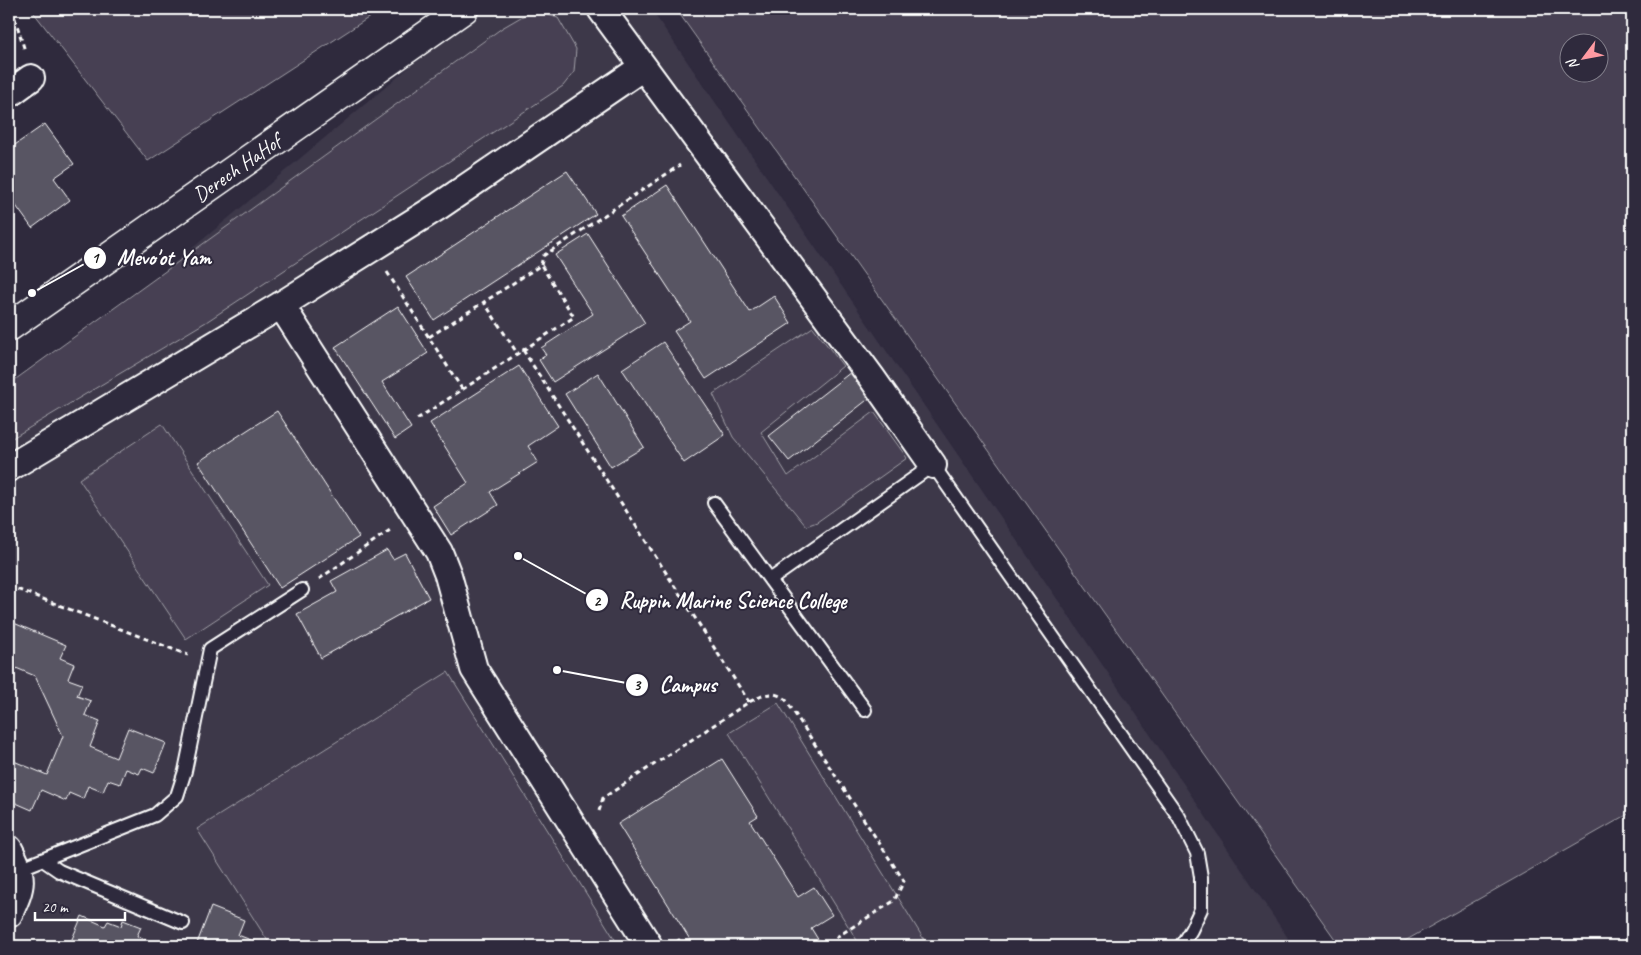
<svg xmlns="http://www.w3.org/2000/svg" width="1641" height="955" font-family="Caveat,sans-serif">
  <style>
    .built { fill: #3c3749 }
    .green { fill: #464152; stroke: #a2a0a8; fill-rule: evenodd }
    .building { fill: #595564; stroke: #fff }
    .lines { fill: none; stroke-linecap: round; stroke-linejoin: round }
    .lane-casing { stroke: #fff; stroke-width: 16 }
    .street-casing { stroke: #fff; stroke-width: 30 }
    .secondary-casing { stroke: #fff; stroke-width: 31 }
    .path { stroke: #fff; stroke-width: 3; stroke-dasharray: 5 4; stroke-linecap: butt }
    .lane { stroke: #2f2a3d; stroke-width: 12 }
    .street { stroke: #2f2a3d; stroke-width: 26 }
    .secondary { stroke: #2f2a3d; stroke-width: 28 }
    .labels { text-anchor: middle; stroke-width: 4; stroke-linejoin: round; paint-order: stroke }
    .street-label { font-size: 21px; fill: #fff; stroke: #2f2a3d }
    .leader { fill: none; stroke: #fff; stroke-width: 2 }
    .callout-dot { fill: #fff; stroke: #2f2a3d; stroke-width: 2 }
    .mark-label { font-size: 15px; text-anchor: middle; font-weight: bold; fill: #111 }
    .callout-label { font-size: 22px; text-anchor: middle; font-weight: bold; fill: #fff; stroke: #2f2a3d; stroke-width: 4; stroke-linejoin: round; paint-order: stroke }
  </style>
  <rect width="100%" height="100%" fill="#2f2a3d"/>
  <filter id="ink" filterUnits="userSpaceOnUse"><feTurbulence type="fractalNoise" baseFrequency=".02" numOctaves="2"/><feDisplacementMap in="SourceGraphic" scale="10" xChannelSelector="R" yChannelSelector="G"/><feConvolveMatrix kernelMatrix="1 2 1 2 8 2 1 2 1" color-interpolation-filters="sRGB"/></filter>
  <g filter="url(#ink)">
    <!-- built -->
    <path class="built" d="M479,9H651L1126,699L1288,938L1279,946H9V401Z"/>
    <!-- green -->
    <path class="green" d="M31,9H382L148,161Z
      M676,9H1632V812L1396,946H1340ZM1598,42V72H1568V42Z
      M533,10L558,18L576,49L574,72L563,86L206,322L9,440V384L502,28Z
      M813,327L843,366L761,432L788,476L874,412L907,458L817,522L806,526L733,437L713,394Z
      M162,424L268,585L186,639L79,479Z
      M448,672L619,946H271L197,829Z
      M778,703L928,946H852L858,942L729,733Z"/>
    <!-- building -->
    <path class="building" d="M45,124L74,164L54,178L70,200L32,228L9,196V149Z
      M567,171L596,214L434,320L406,277Z
      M667,185L750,312L774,296L791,323L706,379L674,331L690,321L621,216Z
      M588,234L645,323L553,382L539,360L546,355L541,348L593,314L555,255Z
      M398,306L428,353L382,382L411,428L395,439L335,347Z
      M663,342L725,435L684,463L622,369Z
      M519,366L558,426L528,446L538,462L490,492L498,505L451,535L433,506L468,483L430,423Z
      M851,372L871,397L789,461L769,436Z
      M598,373L644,447L611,467L565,394Z
      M277,411L359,537L280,588L198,462Z
      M387,550L393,559L405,553L429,598L321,658L297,614L337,592L331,581Z
      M9,621L66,645L60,658L74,664L68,679L82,684L77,696L91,701L85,715L100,721L90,747L116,758L128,728L166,743L154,773L142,768L139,774L126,769L120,784L108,780L103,792L88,786L83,799L69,793L66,801L41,790L32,810L9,800V759L47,775L63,736L35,676L9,665Z
      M722,759L758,816L750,821L798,897L814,887L832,915L811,928L822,946H694L618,824Z
      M211,907L244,920L238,935L261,944L260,946H196Z
      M82,916L105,926L108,921L121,926L123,920L141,927L137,936L163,946H69Z"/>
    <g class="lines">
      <defs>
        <path id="lane" d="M714,503L865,710
          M770,580L933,465L1179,817L1197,853L1201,877V909L1191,930L1181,946
          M43,860L59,871L183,923
          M19,869L155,815L177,796L185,771L210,649L302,590"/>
        <path id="street" d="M601,9L872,378L933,465
          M9,94L31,78
          M281,305L439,552L448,575L474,669L649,946
          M9,468L281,305L439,206L643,67
          M9,849C24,878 23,884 9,914"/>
        <path id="secondary" d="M9,327L464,9"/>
      </defs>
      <!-- lane casing -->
      <use href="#lane" class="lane-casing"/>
      <!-- street casing -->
      <use href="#street" class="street-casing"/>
      <!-- secondary casing -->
      <use href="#secondary" class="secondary-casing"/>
      <!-- path -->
      <path class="path" d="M12,9L25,51
        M541,265L543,256L680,165
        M387,272L462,389
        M9,281L14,289
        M429,337L484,302
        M523,350L749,702
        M417,419L574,317L541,265L484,302L517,353
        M319,579L390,530
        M9,586L188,655
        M599,811L603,798L749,702C764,695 772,689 786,700L904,881L894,901L835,938
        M678,939L682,946"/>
      <!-- lane -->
      <use href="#lane" class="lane"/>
      <!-- street -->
      <use href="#street" class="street"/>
      <!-- secondary -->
      <use href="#secondary" class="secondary"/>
    </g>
  </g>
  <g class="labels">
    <!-- street labels -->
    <g class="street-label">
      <text transform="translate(237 168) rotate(-35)" y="7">Derech HaHof</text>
    </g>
  </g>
  <!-- callouts -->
  <path class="leader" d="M32 293L95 258M518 556L597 600M557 670L637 685"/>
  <g class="callout-dot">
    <circle cx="32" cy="293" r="5"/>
    <circle cx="518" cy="556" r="5"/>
    <circle cx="557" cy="670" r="5"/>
    <circle cx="95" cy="258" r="12"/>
    <circle cx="597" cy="600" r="12"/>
    <circle cx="637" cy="685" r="12"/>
  </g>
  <g class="mark-label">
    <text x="95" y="263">1</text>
    <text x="597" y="606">2</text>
    <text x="637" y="690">3</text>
  </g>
  <g class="callout-label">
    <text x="164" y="265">Mevo'ot Yam</text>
    <text x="733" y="608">Ruppin Marine Science College</text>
    <text x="688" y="692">Campus</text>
  </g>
  <!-- margin -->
  <rect width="1641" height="955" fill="none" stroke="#2f2a3d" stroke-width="30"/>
  <rect x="15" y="15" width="1611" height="925" fill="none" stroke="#fff" stroke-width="2" filter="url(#ink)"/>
  <!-- north arrow -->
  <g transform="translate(1584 58) rotate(238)"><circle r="24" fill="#2f2a3d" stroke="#827f8b"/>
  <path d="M0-4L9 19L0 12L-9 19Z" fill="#ff9aa2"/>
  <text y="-8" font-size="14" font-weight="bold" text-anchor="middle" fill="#ffffff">N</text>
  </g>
  <!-- scale -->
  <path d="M35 912v8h90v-8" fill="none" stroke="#ffffff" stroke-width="2.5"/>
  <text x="42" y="912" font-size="15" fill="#ffffff" stroke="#2f2a3d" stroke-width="4" paint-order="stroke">20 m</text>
</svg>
